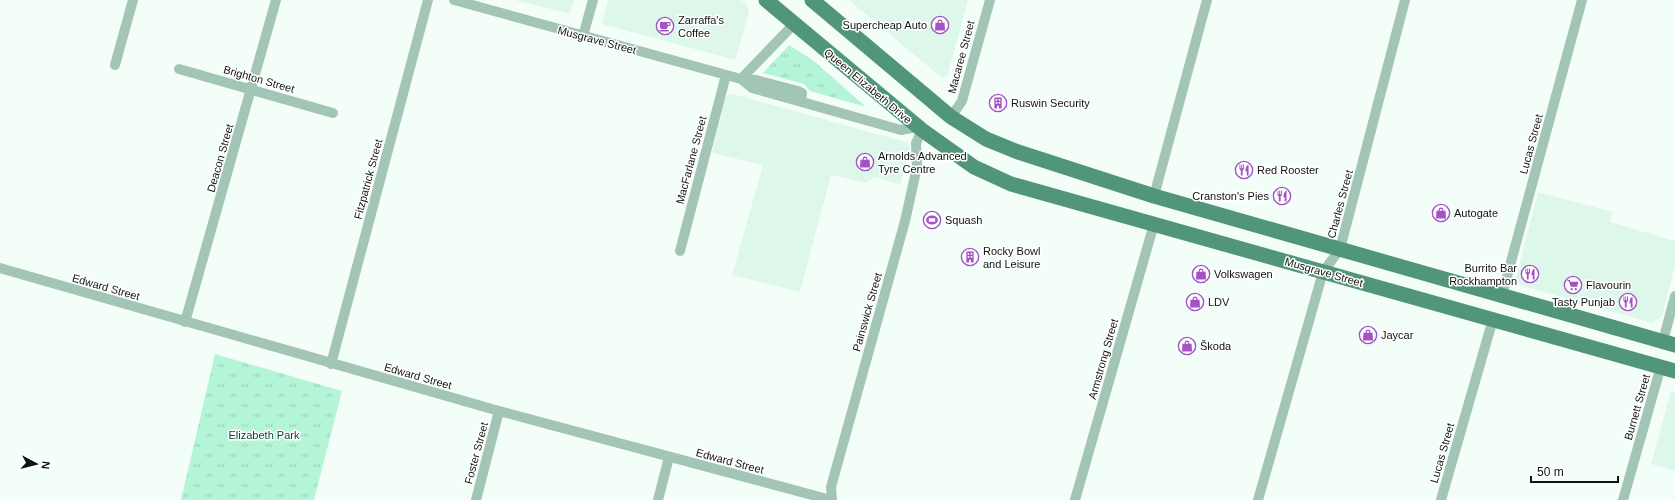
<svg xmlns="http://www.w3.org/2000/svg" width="1675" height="500" font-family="Arial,sans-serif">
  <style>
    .built { fill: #def7eb }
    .park { fill: url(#park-tufts) }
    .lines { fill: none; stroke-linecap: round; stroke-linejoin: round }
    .street { stroke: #a2c5b5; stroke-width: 10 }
    .primary { stroke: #52967a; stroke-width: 15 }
    .labels { text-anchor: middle; stroke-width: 3; stroke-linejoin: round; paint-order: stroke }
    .poi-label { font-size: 11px; fill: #0e1411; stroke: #fff; text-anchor: start }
    .street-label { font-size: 11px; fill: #0e1411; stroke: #fff }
    .park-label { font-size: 11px; fill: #014b35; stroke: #fff }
  </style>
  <defs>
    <pattern id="park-tufts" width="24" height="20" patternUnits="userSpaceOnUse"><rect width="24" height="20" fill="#b4f4d7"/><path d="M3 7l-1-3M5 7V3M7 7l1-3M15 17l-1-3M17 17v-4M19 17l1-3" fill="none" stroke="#9ad0b8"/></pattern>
  </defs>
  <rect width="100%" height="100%" fill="#f4fef9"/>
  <!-- built -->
  <path class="built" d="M515,0H574L570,14Z
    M608,0H741L747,5L749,12L735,60L602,24Z
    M849,0H968L947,77L942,78Z
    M733,94L909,143L910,148L900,185L875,177L866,183L831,175L800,292L732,275L763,165L712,153L726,96Z
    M1538,192L1613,212L1610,222L1675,241V265L1662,316L1652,323L1520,285L1516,278Z
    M1671,391L1675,392V471L1651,464Z"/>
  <!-- park -->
  <path class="park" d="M789,45L814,61L866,107L810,91L804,84L763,73Z
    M215,354L342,391L314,500H181Z"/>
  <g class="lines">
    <!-- street -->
    <path class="street" d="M454,0L741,79L756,80L798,91L802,93L801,102
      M583,36L593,0
      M115,65L133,0
      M179,69L333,113
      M741,79L752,88L901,130L917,127
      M741,79L794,24
      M951,117L962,101L990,0
      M1154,196L1207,0
      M680,251L726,75
      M0,268L499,411L831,500
      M1502,295L1582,0
      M185,322L276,0
      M1663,341L1675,296
      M331,364L428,0
      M476,500L499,411
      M658,500L669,457
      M832,500L831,487L905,221L917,167L916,143L922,130
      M1075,500L1154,224
      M1258,500L1323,272L1340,249L1405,0
      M1441,500L1493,319
      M1623,500L1661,366"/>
    <!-- primary -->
    <path class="primary" d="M766,0L922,130L974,167L1011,184L1675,371
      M812,0L951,117L986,139L1018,152L1154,196L1675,345"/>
  </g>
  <!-- icons -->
  <defs>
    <symbol id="shop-ring" viewBox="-11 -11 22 22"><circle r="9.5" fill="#fff" stroke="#a353c3" stroke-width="1.5"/><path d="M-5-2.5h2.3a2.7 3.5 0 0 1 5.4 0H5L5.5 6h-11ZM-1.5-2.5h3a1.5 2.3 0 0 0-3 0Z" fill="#a353c3"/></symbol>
    <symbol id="cafe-ring" viewBox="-11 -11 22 22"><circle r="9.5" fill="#fff" stroke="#a353c3" stroke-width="1.5"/><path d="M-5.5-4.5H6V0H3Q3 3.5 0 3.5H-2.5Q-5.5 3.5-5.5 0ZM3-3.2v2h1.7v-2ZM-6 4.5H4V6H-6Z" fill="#a353c3"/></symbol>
    <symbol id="building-ring" viewBox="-11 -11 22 22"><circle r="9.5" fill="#fff" stroke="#a353c3" stroke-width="1.5"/><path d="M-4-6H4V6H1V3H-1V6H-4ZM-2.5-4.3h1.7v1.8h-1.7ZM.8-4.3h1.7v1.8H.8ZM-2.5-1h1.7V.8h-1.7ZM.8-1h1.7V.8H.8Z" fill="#a353c3"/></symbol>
    <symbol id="restaurant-ring" viewBox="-11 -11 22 22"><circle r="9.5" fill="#fff" stroke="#a353c3" stroke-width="1.5"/><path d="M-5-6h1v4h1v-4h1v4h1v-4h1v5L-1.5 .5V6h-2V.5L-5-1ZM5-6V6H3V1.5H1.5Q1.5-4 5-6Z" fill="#a353c3"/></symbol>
    <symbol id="stadium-ring" viewBox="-11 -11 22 22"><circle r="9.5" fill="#fff" stroke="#a353c3" stroke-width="1.5"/><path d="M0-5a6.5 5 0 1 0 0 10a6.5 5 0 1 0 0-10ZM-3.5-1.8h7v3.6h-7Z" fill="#a353c3"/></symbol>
    <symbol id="supermarket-ring" viewBox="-11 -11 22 22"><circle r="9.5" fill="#fff" stroke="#a353c3" stroke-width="1.5"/><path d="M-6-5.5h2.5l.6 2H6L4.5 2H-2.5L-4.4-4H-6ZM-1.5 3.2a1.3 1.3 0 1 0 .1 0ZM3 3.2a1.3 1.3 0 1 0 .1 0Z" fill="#a353c3"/></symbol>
  </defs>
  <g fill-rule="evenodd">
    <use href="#shop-ring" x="930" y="15" width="20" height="20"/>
    <use href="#cafe-ring" x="655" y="16" width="20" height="20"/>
    <use href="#building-ring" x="988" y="93" width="20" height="20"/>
    <use href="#shop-ring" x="855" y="152" width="20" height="20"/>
    <use href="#restaurant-ring" x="1234" y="160" width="20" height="20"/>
    <use href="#restaurant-ring" x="1272" y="186" width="20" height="20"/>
    <use href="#shop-ring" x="1431" y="203" width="20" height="20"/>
    <use href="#stadium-ring" x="922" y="210" width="20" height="20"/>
    <use href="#building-ring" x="960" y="247" width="20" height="20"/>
    <use href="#shop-ring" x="1191" y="264" width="20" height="20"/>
    <use href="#restaurant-ring" x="1520" y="264" width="20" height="20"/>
    <use href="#supermarket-ring" x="1563" y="275" width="20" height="20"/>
    <use href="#shop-ring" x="1185" y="292" width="20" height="20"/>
    <use href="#restaurant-ring" x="1618" y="292" width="20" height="20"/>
    <use href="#shop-ring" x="1358" y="325" width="20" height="20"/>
    <use href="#shop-ring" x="1177" y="336" width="20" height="20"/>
  </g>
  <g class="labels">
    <!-- poi labels -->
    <g class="poi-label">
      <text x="678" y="24">Zarraffa's<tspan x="678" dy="13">Coffee</tspan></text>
      <text x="927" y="29" text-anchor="end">Supercheap Auto</text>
      <text x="1011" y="107">Ruswin Security</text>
      <text x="878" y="160">Arnolds Advanced<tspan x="878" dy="13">Tyre Centre</tspan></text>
      <text x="1257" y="174">Red Rooster</text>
      <text x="1269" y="200" text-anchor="end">Cranston's Pies</text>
      <text x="1454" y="217">Autogate</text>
      <text x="945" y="224">Squash</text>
      <text x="983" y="255">Rocky Bowl<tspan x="983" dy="13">and Leisure</tspan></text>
      <text x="1517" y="272" text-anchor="end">Burrito Bar<tspan x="1517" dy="13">Rockhampton</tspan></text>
      <text x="1214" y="278">Volkswagen</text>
      <text x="1586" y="289">Flavourin</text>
      <text x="1208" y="306">LDV</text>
      <text x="1615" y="306" text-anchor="end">Tasty Punjab</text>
      <text x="1381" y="339">Jaycar</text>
      <text x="1200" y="350">Škoda</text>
    </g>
    <!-- street labels -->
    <g class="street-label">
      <text transform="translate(597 40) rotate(15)" y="4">Musgrave Street</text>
      <text transform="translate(961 57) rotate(-75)" y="4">Macaree Street</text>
      <text transform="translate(259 79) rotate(16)" y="4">Brighton Street</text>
      <text transform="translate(868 86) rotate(40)" y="4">Queen Elizabeth Drive</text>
      <text transform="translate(1531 144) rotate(-75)" y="4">Lucas Street</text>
      <text transform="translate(220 158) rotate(-74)" y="4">Deacon Street</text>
      <text transform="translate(691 160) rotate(-75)" y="4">MacFarlane Street</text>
      <text transform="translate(368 179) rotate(-75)" y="4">Fitzpatrick Street</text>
      <text transform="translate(1340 204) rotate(-75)" y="4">Charles Street</text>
      <text transform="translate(1324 272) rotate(16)" y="4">Musgrave Street</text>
      <text transform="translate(106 287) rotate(16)" y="4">Edward Street</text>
      <text transform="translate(867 312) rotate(-74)" y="4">Painswick Street</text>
      <text transform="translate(1103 359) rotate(-74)" y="4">Armstrong Street</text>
      <text transform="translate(418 376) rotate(16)" y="4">Edward Street</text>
      <text transform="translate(1637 407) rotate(-74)" y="4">Burnett Street</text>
      <text transform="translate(476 453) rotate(-75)" y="4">Foster Street</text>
      <text transform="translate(1442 453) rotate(-74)" y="4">Lucas Street</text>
      <text transform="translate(730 461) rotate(15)" y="4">Edward Street</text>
    </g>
    <!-- park labels -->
    <g class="park-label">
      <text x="264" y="439">Elizabeth Park</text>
    </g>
  </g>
  <!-- north arrow -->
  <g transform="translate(36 464) rotate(97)" stroke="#ffffff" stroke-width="3" paint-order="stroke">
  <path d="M0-3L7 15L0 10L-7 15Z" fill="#0e1411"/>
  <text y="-6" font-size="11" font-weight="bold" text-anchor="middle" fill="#0e1411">N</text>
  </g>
  <!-- scale -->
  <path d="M1531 476v6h87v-6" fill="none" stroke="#0e1411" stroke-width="2"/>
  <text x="1537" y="476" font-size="12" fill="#0e1411" stroke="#ffffff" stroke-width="3" paint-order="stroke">50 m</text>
</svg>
